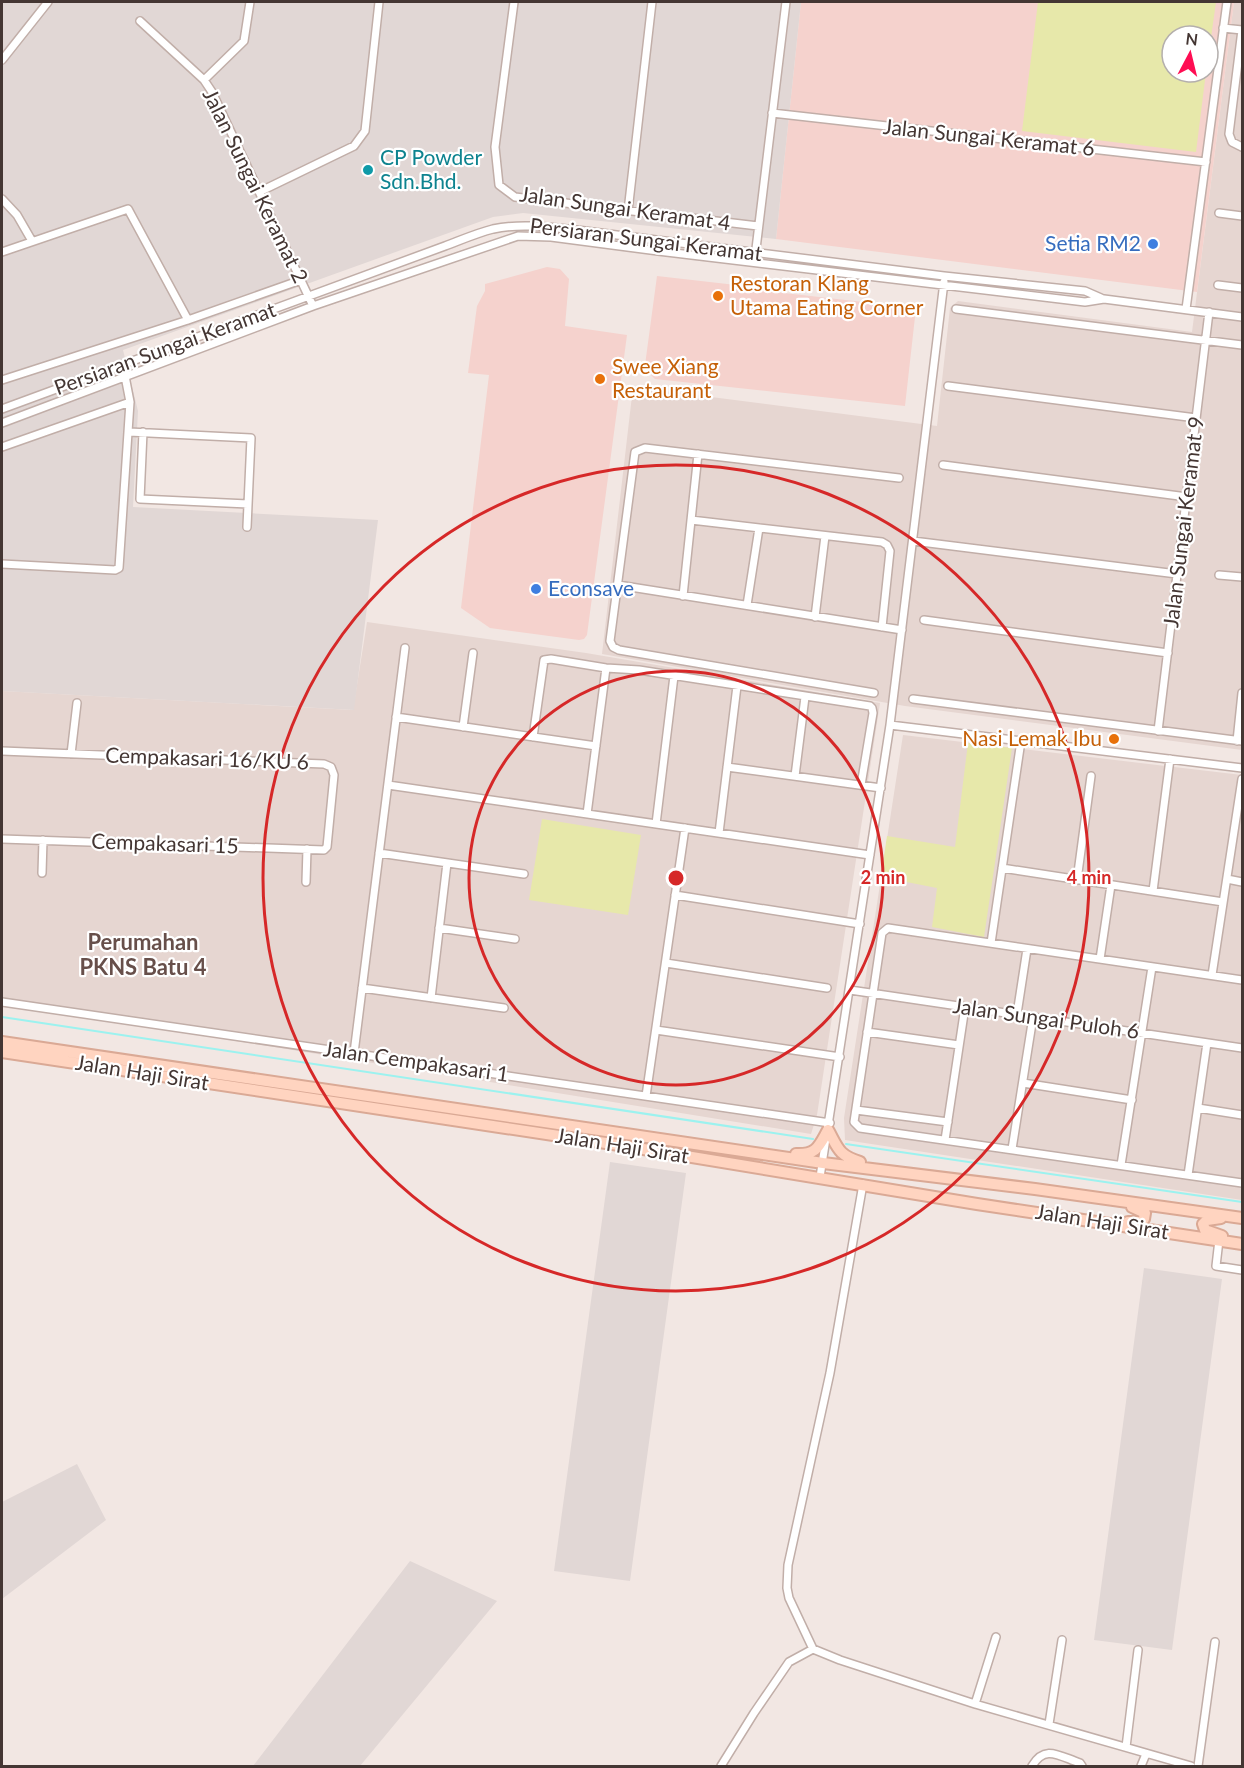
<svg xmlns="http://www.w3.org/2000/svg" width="1244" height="1768" font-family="Lato,sans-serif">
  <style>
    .residential { fill: #e6d6d1 }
    .commercial { fill: #f5d2cd; fill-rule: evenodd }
    .industrial { fill: #e1d7d5 }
    .green { fill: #e7e8aa }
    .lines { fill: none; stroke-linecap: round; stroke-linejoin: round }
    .stream { stroke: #9cf2ef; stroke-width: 2 }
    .street-casing { stroke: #c1aea8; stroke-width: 10 }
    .secondary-casing { stroke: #daa995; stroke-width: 14 }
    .street { stroke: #fff; stroke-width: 7 }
    .secondary { stroke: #ffd4c0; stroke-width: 10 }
    .ring { fill: none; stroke: #d62828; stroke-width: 3 }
    .culture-dot { fill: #0f9aa8; stroke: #fff; stroke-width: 2 }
    .shop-dot { fill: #3f7fe0; stroke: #fff; stroke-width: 2 }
    .food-dot { fill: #e8710a; stroke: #fff; stroke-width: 2 }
    .labels { text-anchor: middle; stroke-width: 4.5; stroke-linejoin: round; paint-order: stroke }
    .street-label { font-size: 21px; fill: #443633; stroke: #fff }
    .culture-label { font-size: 21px; fill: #0d838f; stroke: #fff; text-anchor: start }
    .shop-label { font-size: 21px; fill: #366cbe; stroke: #fff; text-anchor: end }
    .food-label { font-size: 21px; fill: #c56008; stroke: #fff; text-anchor: start }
    .neighbourhood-label { font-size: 22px; font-weight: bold; fill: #674f4a; stroke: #fff }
    .centre { fill: #d62828; stroke: #fff; stroke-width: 3 }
    .ring-label { font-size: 18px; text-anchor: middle; font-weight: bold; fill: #d62828; stroke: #fff; stroke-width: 4.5; stroke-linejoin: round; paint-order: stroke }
  </style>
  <rect width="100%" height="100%" fill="#f2e7e3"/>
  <!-- residential -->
  <path class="residential" d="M1234,2H1242V750L905,706L602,654L633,387L937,426L950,308L958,301L1192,332Z
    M367,622L586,653L880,703L817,1115L811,1134L2,1003V691L353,710Z
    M903,735L1242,775V1200L845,1140L844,1118Z"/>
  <!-- commercial -->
  <path class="commercial" d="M801,2H1234L1197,292L776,239ZM1172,36H1208V72H1172Z
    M547,267L560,269L569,279L565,326L627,335L587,635L584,639L579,640L490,628L461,608L489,375L468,373L477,306L485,291V284Z
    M657,276L736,285L741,288L916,308L905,406L655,379L648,372L645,365Z"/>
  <!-- industrial -->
  <path class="industrial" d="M2,2H801L776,239L523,213L493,217L123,350L138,411L133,507L378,520L354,710L2,691Z
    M610,1162L686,1173L630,1581L554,1571Z
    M1144,1268L1222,1279L1172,1650L1094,1640Z
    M77,1464L106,1520L2,1599V1502Z
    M410,1561L497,1601L360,1766H253Z"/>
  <!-- green -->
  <path class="green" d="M1038,2H1216L1208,59V36H1172V72H1206L1196,152L1022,131Z
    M968,743L1012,748L984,937L932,927L937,888L881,877L887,836L955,847Z
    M542,819L641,835L628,915L529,900Z"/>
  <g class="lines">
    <!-- stream -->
    <path class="stream" d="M2,1017L813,1139
      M846,1144L1242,1202"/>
    <defs>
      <path id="street" d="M514,2L495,147L499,185L515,197L758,226
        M140,21L204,80L212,92L313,306
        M1223,28L1242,30
        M1242,30L1229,134L1232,142L1242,147
        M2,60L48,2
        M204,80L244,41L250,2
        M772,113L1206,162
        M259,192L354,146L365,131L379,2
        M2,199L17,215L32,241
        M628,211L652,2
        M1219,213L1242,216
        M2,252L128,209L188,320
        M755,257L786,2
        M1218,285L1242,288
        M956,309L1242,345
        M1186,309L1227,2
        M2,380L188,320L301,280
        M948,386L1196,418
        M2,409L445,246C461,240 477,233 493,229C521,223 549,227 577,230L944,276L1085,291L1101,298
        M2,423L313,306L518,236L551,237L658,251L1085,302L1104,299L1242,317
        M129,432L251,438L247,527
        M143,432L140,499L248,504
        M2,447L130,402
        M943,465L1187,497
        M691,520L882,542L887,545L890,551L882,627
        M913,541L1177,574
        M2,564L115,570L119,568L130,402L125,376L120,365
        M1219,575L1242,577
        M618,585L902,630
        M683,596L698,454
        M747,605L759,528
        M815,617L825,536
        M924,620L1168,653
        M874,693L619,650L613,647L610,641L635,452L645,448L899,478
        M913,699L1242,741
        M396,717L596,746
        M890,725L1242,768
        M463,727L473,653
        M1158,731L1209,312
        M533,737L544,660L551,659L606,668L639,670L870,706L872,708L873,713L861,785
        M1237,741L1242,693
        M2,751L324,764L331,767L334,775L327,847L324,850L2,839
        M71,754L77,703
        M727,767L881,788
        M795,776L805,697
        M388,785L870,855
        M587,814L606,668
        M656,824L674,676
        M719,833L737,686
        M379,853L524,874
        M1002,868L1223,902
        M42,873L43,840
        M1227,879L1242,882
        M1077,880L1091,776
        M306,882L307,849
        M1153,891L1170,759
        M675,895L860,924
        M439,928L515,939
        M991,943L1021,741
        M1100,959L1111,885
        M666,963L827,988
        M1212,975L1242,779
        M1242,980L888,928L882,933L854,1122L860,1128L1242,1183
        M362,988L504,1008
        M850,990L1242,1048
        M431,998L447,863
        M2,1002L830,1123
        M1017,1014L1027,949
        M656,1030L840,1057
        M867,1032L959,1045
        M354,1053L405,648
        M1023,1083L1132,1100
        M646,1096L685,828
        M1198,1108L1242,1115
        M856,1110L948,1122
        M945,1140L965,1007
        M1012,1149L1033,1017
        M1121,1165L1152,967
        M1188,1175L1207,1043
        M820,1177L890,725L944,282
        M863,1184L830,1373L788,1565L787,1588L789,1598L813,1649L840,1660L975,1704L1191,1766
        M1219,1240L1216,1266L1242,1270
        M975,1704L996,1637
        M1049,1724L1062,1640
        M1126,1747L1138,1650
        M721,1766L754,1713L789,1662L813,1649
        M1032,1766C1045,1744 1059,1756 1080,1763L1082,1766
        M1141,1766L1146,1754
        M1198,1766L1215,1642"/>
      <path id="secondary" d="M2,1042L823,1163L1035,1189L1242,1218
        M2,1052L619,1145L977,1204L1242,1244
        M828,1130C838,1148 838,1155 860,1162
        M796,1154C817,1155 819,1146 828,1130
        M1221,1218L1207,1220L1203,1224L1205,1230L1222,1236
        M1128,1222H1141L1144,1219L1145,1213L1132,1207"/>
    </defs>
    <!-- street casing -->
    <use href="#street" class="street-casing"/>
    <!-- secondary casing -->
    <use href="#secondary" class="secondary-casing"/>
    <!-- street -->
    <use href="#street" class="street"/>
    <!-- secondary -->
    <use href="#secondary" class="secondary"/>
  </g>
  <!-- distance rings -->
  <g class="ring">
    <circle cx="676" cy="878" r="207"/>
    <circle cx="676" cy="878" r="413"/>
  </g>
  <!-- markers -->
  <circle class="culture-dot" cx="368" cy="170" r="6"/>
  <g class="shop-dot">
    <circle cx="1153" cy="244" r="6"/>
    <circle cx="536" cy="589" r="6"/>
  </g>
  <g class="food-dot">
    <circle cx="718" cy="296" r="6"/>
    <circle cx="600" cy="379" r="6"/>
    <circle cx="1114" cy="739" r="6"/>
  </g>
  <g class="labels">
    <!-- street labels -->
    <g class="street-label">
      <text transform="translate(989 138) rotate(6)" y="7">Jalan Sungai Keramat 6</text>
      <text transform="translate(255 186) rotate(64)" y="7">Jalan Sungai Keramat 2</text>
      <text transform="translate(625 209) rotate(8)" y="7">Jalan Sungai Keramat 4</text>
      <text transform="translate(646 240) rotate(7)" y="7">Persiaran Sungai Keramat</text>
      <text transform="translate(165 349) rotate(-20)" y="7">Persiaran Sungai Keramat</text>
      <text transform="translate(1184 522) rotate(-83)" y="7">Jalan Sungai Keramat 9</text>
      <text transform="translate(207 759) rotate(2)" y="7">Cempakasari 16/KU 6</text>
      <text transform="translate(165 844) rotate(2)" y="7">Cempakasari 15</text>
      <text transform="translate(1046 1019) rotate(8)" y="7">Jalan Sungai Puloh 6</text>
      <text transform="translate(416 1062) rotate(8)" y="7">Jalan Cempakasari 1</text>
      <text transform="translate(142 1073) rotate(9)" y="7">Jalan Haji Sirat</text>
      <text transform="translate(622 1146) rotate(9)" y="7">Jalan Haji Sirat</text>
      <text transform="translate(1102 1222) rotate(9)" y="7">Jalan Haji Sirat</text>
    </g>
    <!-- culture labels -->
    <g class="culture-label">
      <text x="380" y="165">CP Powder<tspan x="380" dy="24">Sdn.Bhd.</tspan></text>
    </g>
    <!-- shop labels -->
    <g class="shop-label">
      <text x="1141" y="251">Setia RM2</text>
      <text x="548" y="596" text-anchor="start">Econsave</text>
    </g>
    <!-- food labels -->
    <g class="food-label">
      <text x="730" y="291">Restoran Klang<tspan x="730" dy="24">Utama Eating Corner</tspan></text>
      <text x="612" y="374">Swee Xiang<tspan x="612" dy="24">Restaurant</tspan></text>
      <text x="1102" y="746" text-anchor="end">Nasi Lemak Ibu</text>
    </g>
    <!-- neighbourhood labels -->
    <g class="neighbourhood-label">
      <text x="143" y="950">Perumahan<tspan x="143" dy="25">PKNS Batu 4</tspan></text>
    </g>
  </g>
  <circle cx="676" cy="878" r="9" class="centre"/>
  <g class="ring-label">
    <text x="883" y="884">2 min</text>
    <text x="1089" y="884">4 min</text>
  </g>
  <!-- border -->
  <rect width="1244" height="1768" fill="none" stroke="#443633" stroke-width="6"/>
  <!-- north arrow -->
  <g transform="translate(1190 54) rotate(7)"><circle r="28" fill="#ffffff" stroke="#b4afad" stroke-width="1.5"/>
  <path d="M0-4.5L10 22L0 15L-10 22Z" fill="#ff0d53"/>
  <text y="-9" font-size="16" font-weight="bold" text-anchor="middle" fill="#443633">N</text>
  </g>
</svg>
